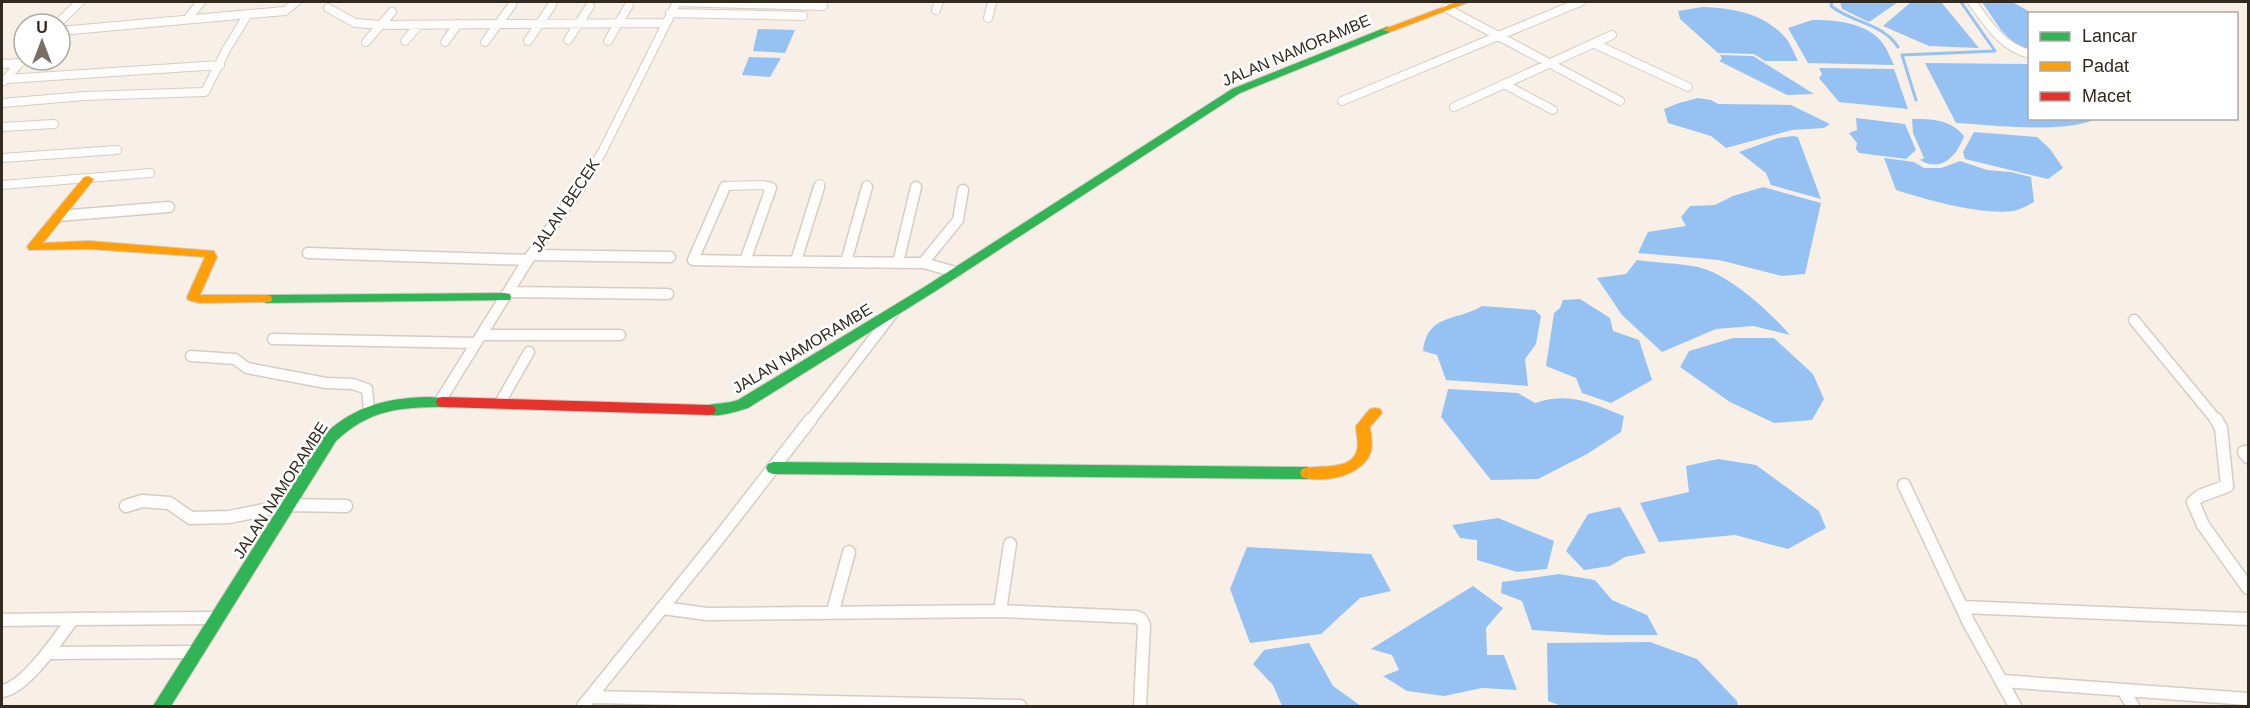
<svg xmlns="http://www.w3.org/2000/svg" width="2250" height="708" font-family="Arial,sans-serif">
  <style>
    .water { fill: #95c2f2 }
    .lines { fill: none; stroke-linecap: round; stroke-linejoin: round }
    .stream { stroke: #95c2f2; stroke-width: 3 }
    .street-far2-casing { stroke: #d5cdc3; stroke-width: 10 }
    .street-far1-casing { stroke: #d5cdc3; stroke-width: 13 }
    .street-casing { stroke: #d5cdc3; stroke-width: 15 }
    .fast-casing { stroke: #d5cdc3; stroke-width: 2 }
    .slow-casing { stroke: #d5cdc3; stroke-width: 2 }
    .jam-casing { stroke: #d5cdc3; stroke-width: 2 }
    .street-far2 { stroke: #fefdfb; stroke-width: 8 }
    .street-far1 { stroke: #fefdfb; stroke-width: 10 }
    .street { stroke: #fefdfb; stroke-width: 12 }
    .fast { fill: #30b455; fill-rule: evenodd }
    .slow { fill: #ff9f0a; fill-rule: evenodd }
    .jam { fill: #e5322d; fill-rule: evenodd }
    .labels { text-anchor: middle; stroke-width: 5; stroke-linejoin: round; paint-order: stroke }
    .street-label { font-size: 16px; fill: #322a1e; stroke: #fff }
  </style>
  <rect width="100%" height="100%" fill="#f8f0e7"/>
  <!-- water -->
  <path class="water" d="M1840,2H1898L1869,22L1842,9Z
    M1911,2H1941L1979,48L1929,46L1883,26Z
    M1982,2L2014,3L2032,13L2030,14L2029,51L2021,50L2001,30Z
    M1702,7C1733,8 1762,13 1784,36C1790,42 1794,53 1798,61H1765L1754,54L1718,53L1680,19L1678,11Z
    M1812,20C1834,20 1864,22 1880,40C1886,46 1890,57 1894,65L1808,63L1788,28Z
    M758,29L795,30L785,53L753,51Z
    M1720,55L1753,56L1814,94L1787,95L1719,61L1722,59Z
    M749,57L781,58L770,77L742,75Z
    M1925,63L2029,64L2030,118L2096,119C2064,134 1992,125 1956,123Z
    M1819,68L1894,69L1908,109L1839,102L1819,78L1822,74Z
    M1698,98L1711,100L1718,104L1791,105L1830,124L1824,128L1792,130L1726,148L1711,136L1668,123L1664,109L1679,103Z
    M1856,118L1905,124L1916,150L1906,159L1859,153L1856,149L1857,143L1849,133L1857,130Z
    M1912,119C1932,119 1950,119 1964,136C1957,156 1941,173 1920,160L1924,158L1913,133Z
    M1974,132L2037,137L2050,149L2063,168L2048,179L1965,159L1963,152Z
    M1793,136L1798,137L1821,199L1771,185L1766,173L1739,152L1778,138Z
    M1884,158L1914,162L1924,168H1941L1960,161L1987,170L2011,172L2031,177L2034,202C2028,205 2020,210 2013,211C1981,215 1927,200 1896,190Z
    M1763,187L1821,203L1805,274L1782,276L1719,260L1638,253L1648,232L1686,226L1681,217L1690,206L1715,205L1733,196Z
    M1637,260C1657,263 1678,263 1698,267C1729,274 1770,312 1790,335L1753,326L1716,329L1662,352L1622,315L1597,278L1626,274Z
    M1580,299L1610,318L1613,331L1639,340L1652,380L1611,403L1582,393L1576,378L1546,366L1554,313L1560,308L1563,300Z
    M1482,306L1535,310L1541,316L1536,344L1525,359L1528,386L1446,380L1437,355L1423,351C1428,313 1455,322 1482,306Z
    M1733,338H1774L1813,374L1824,399L1812,420L1774,423L1730,402L1680,367L1689,351Z
    M1448,389L1518,393L1535,403C1571,391 1592,404 1624,416L1621,432L1587,454L1538,479L1491,480L1441,417Z
    M1718,459L1756,465L1819,511L1826,528L1788,549L1735,535L1659,542L1640,503L1689,492L1686,466Z
    M1620,507L1646,553L1625,557L1610,566L1584,570L1566,551L1588,514Z
    M1498,518L1554,541L1547,569L1517,572L1477,560V540L1460,538L1452,525Z
    M1247,547L1371,554L1391,591L1360,598L1321,634L1250,643L1230,589Z
    M1559,574L1595,580L1612,600L1647,615L1658,635H1606L1532,630L1522,601L1501,593L1502,582Z
    M1473,586L1503,608L1486,628L1487,655H1504L1517,690L1482,688L1444,696L1407,691L1383,676L1399,670L1392,655L1371,649Z
    M1650,642L1697,659L1737,701L1738,706H1562L1548,701L1547,643Z
    M1309,643L1333,686L1361,706H1282L1273,685L1253,664L1264,650Z"/>
  <g class="lines">
    <!-- stream -->
    <path class="stream" d="M1832,2L1831,6C1852,23 1883,23 1898,47
      M1916,100L1902,55L1995,51L1961,2"/>
    <defs>
      <path id="street-far2" d="M676,2L823,6
        M1972,2C1988,24 2002,47 2030,54
        M328,8L355,23L380,25L665,23
        M1446,8L1620,101
        M936,10L939,2
        M670,13L803,16
        M188,18L201,2
        M988,18L992,2
        M57,24L80,2
        M60,31L285,11L296,2
        M568,40L590,6
        M405,41L419,25
        M528,41L552,5
        M608,41L629,5
        M366,42L392,12
        M445,42L458,24
        M485,42L512,5
        M1595,44L1688,87
        M2,64L20,63
        M7,79L220,65
        M4,81L24,58
        M1504,84L1553,110
        M1342,101L1580,2
        M2,103L84,96L205,92L226,50L248,14
        M1454,107L1612,35
        M2,127L54,124
        M2,158L117,150
        M2,185L150,173
        M579,188L602,152L677,2
        M724,188L725,186L764,185L771,188
        M819,188L820,184
        M866,188L867,185"/>
      <path id="street-far1" d="M725,187L693,260L745,261
        M58,216L169,207
        M308,253L528,260
        M531,255L670,257
        M745,261L923,263L956,272
        M745,261L771,188L768,187
        M796,261L819,187
        M846,262L867,187
        M898,263L916,187
        M923,263L958,220L963,190
        M508,292L668,294
        M2134,320L2217,421
        M481,335H620
        M273,339L476,343
        M191,356L235,359L247,368L326,383L353,384L367,389L369,410
        M440,401L528,260L580,187
        M500,403L529,352
        M810,421L893,313"/>
      <path id="street" d="M2216,419L2221,428L2227,486L2200,496L2193,502L2203,525L2248,588
        M2248,452H2244L2248,457
        M1904,485L1969,623L2015,706
        M126,506L142,501L169,503L191,518L229,517L289,505L346,506
        M1963,607L2248,619
        M663,608L707,614L1000,611L1136,617L1141,619L1144,625L1140,706
        M833,611L849,552
        M1000,611L1010,544
        M73,619L217,618
        M2,620L73,619C58,638 26,688 2,691
        M47,653L195,652
        M2002,681L2248,699
        M2123,690L2133,706
        M591,697L1020,706
        M583,706L718,539L811,419"/>
      <path id="fast" d="M1387,27L1390,28V32L1240,93L934,292L748,408C734,412 719,418 704,414L702,410L704,406C715,403 727,404 738,400L926,286L1232,89Z
        M505,293L510,294L511,297L510,300L266,303L260,299L266,295Z
        M427,397L448,398L450,402L448,406L443,407C399,407 369,410 336,441L171,706H153L326,433C355,406 388,398 427,397Z
        M773,462L1307,467L1312,469L1314,473L1312,477L1307,479L773,474L768,472L766,468L768,464Z"/>
      <path id="slow" d="M1457,2H1469L1390,32L1382,30Z
        M88,176L94,179L43,243L89,241L214,251L217,257L200,295H266L271,296L272,299L271,302L199,303L188,300L187,297L205,257L89,249L29,250L27,247L29,244L84,177Z
        M1375,408L1380,409L1382,413L1370,427C1371,435 1373,444 1371,451C1364,476 1323,484 1302,477L1300,473L1302,469C1317,464 1352,472 1357,450C1359,442 1356,434 1356,426L1370,409Z"/>
      <path id="jam" d="M443,397L709,405L714,406L716,410L714,414L709,415L443,407L438,406L436,402L438,398Z"/>
    </defs>
    <!-- street-far2 casing -->
    <use href="#street-far2" class="street-far2-casing"/>
    <!-- street-far1 casing -->
    <use href="#street-far1" class="street-far1-casing"/>
    <!-- street casing -->
    <use href="#street" class="street-casing"/>
    <!-- fast casing -->
    <use href="#fast" class="fast-casing"/>
    <!-- slow casing -->
    <use href="#slow" class="slow-casing"/>
    <!-- jam casing -->
    <use href="#jam" class="jam-casing"/>
    <!-- street-far2 -->
    <use href="#street-far2" class="street-far2"/>
    <!-- street-far1 -->
    <use href="#street-far1" class="street-far1"/>
    <!-- street -->
    <use href="#street" class="street"/>
    <!-- fast -->
    <use href="#fast" class="fast"/>
    <!-- slow -->
    <use href="#slow" class="slow"/>
    <!-- jam -->
    <use href="#jam" class="jam"/>
  </g>
  <g class="labels">
    <!-- street labels -->
    <g class="street-label">
      <text transform="translate(1296 50) rotate(-23)" y="6">JALAN NAMORAMBE</text>
      <text transform="translate(565 205) rotate(-56)" y="6">JALAN BECEK</text>
      <text transform="translate(802 348) rotate(-31)" y="6">JALAN NAMORAMBE</text>
      <text transform="translate(280 490) rotate(-57)" y="6">JALAN NAMORAMBE</text>
    </g>
  </g>
  <!-- border -->
  <rect width="2250" height="708" fill="none" stroke="#322a1e" stroke-width="6"/>
  <!-- legend -->
  <rect x="2028" y="12" width="210" height="108" fill="#ffffff" stroke="#adaaa5" stroke-width="1.5"/>
  <rect x="2040" y="32" width="30" height="9" fill="#30b455" stroke="#adaaa5" stroke-width="1.5"/>
  <text x="2082" y="42" font-size="18" fill="#322a1e">Lancar</text>
  <rect x="2040" y="62" width="30" height="9" fill="#ff9f0a" stroke="#adaaa5" stroke-width="1.5"/>
  <text x="2082" y="72" font-size="18" fill="#322a1e">Padat</text>
  <rect x="2040" y="92" width="30" height="9" fill="#e5322d" stroke="#adaaa5" stroke-width="1.5"/>
  <text x="2082" y="102" font-size="18" fill="#322a1e">Macet</text>
  <!-- north arrow -->
  <g transform="translate(42 42)"><circle r="28" fill="#ffffff" stroke="#adaaa5" stroke-width="1.5"/>
  <path d="M0-4.5L10 22L0 15L-10 22Z" fill="#776f64"/>
  <text y="-9" font-size="16" font-weight="bold" text-anchor="middle" fill="#322a1e">U</text>
  </g>
</svg>
